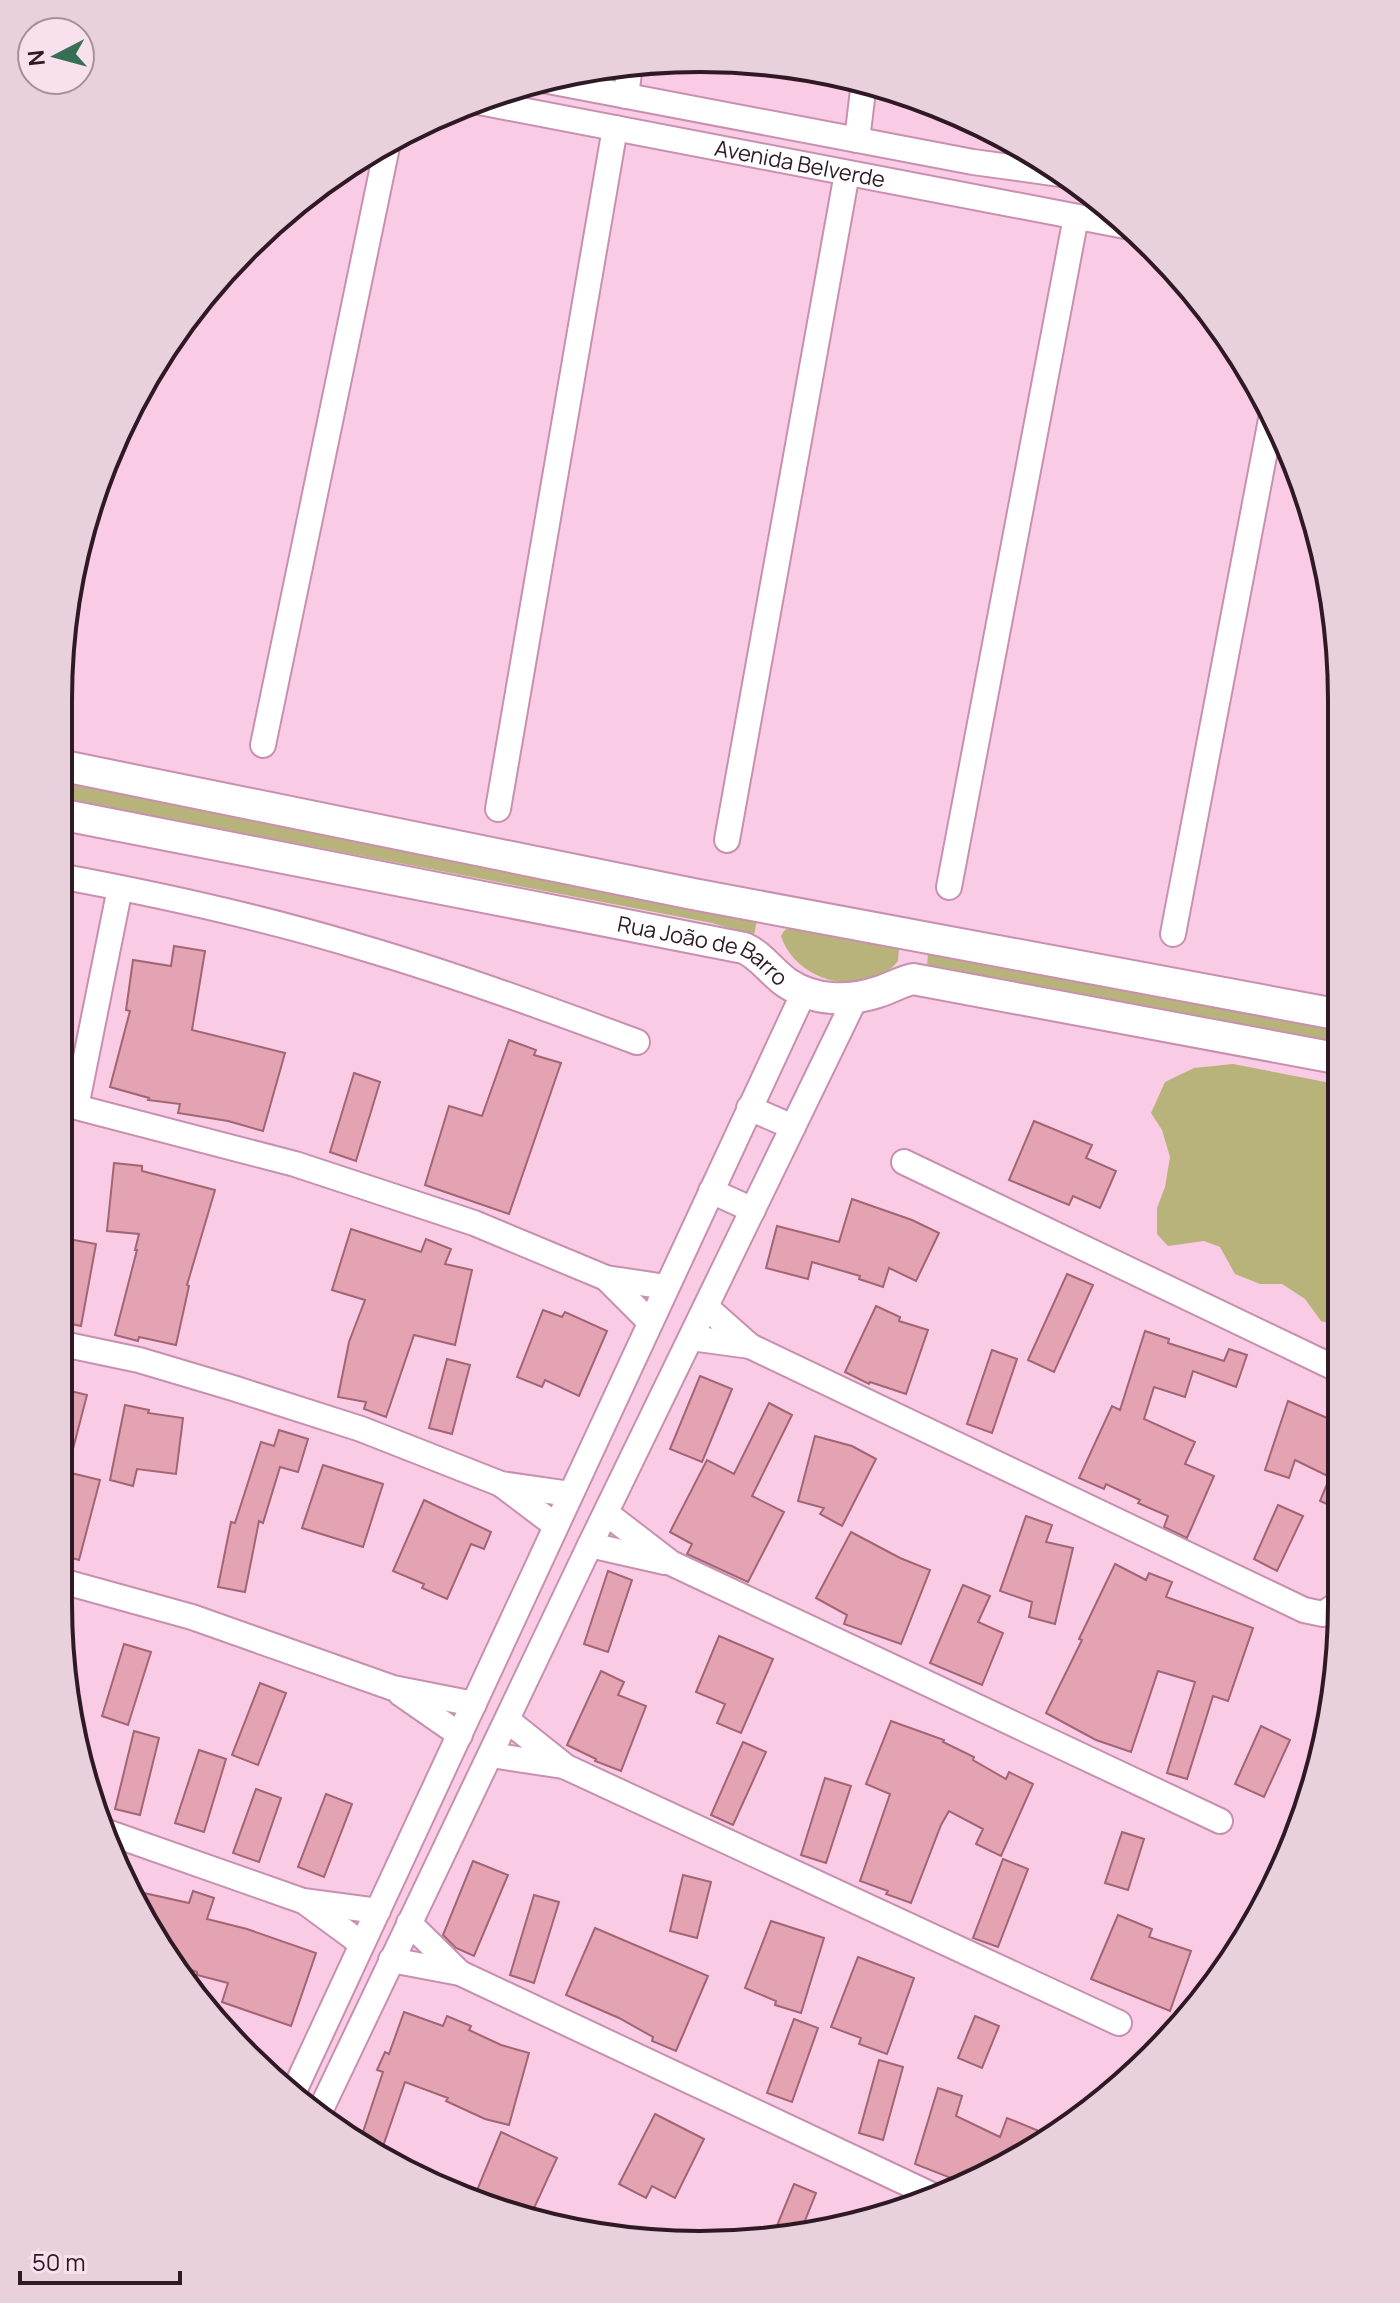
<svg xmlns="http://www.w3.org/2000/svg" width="1400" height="2303" font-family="Manrope,sans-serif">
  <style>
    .green { fill: #b8b37a }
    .building { fill: #e4a3b2; stroke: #a16574; stroke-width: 2 }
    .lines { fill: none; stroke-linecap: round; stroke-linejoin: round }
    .minor-casing { stroke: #c890b0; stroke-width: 28 }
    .tertiary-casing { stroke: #c890b0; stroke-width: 34 }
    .minor { stroke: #fff; stroke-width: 24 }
    .tertiary { stroke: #fff; stroke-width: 30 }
    .labels { text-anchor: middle; stroke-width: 6; stroke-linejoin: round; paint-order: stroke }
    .street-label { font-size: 22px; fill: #2e1925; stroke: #f8e0ed }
    .rim { fill: none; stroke: #2e1925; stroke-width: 4 }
  </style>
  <rect width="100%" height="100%" fill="#facbe5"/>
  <!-- green -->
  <path class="green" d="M59,773L758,914L753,941L732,929L712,923L59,798Z
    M790,926L894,944L899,948L898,961C867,1000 796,983 781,936L784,931Z
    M928,952L1341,1021V1043L927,966Z
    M1233,1064L1341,1085V1327L1321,1321L1305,1299L1282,1284H1260L1235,1274L1220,1247L1204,1241L1168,1246L1157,1234V1208L1165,1187L1170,1157L1162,1130L1151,1113L1165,1082L1194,1068Z
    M1311,1794L1308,1810L1234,1960L1227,1967Z"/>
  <!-- building -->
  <path class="building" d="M174,946L205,951L192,1030L285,1053L263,1131L228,1121L178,1113L180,1104L148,1100L149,1098L110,1087L130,1011L126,1010L133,960L171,966Z
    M509,1040L536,1050L534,1055L561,1063L509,1214L425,1185L449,1106L482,1116Z
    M354,1073L380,1082L356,1161L330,1152Z
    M1034,1121L1092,1145L1086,1158L1116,1171L1100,1208L1073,1196L1069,1205L1009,1180Z
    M114,1163L142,1166V1171L215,1190L187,1285L189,1286L176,1345L139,1337L138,1341L115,1335L137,1250H135L139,1234L107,1231Z
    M852,1199L912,1220L939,1233L916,1281L889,1268L883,1287L859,1279L860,1276L812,1262L808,1279L766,1268L777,1226L839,1242Z
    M351,1229L421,1252L426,1239L451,1249L445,1264L472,1270L455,1345L414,1335L386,1417L364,1409L366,1402L338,1397L349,1342L365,1300L332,1290Z
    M63,1238L96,1244L81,1326L58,1321V1262Z
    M1067,1274L1093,1285L1054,1372L1028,1360Z
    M876,1306L900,1317L899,1321L928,1330L906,1394L870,1382L869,1384L845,1372Z
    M543,1310L562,1317L565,1312L607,1331L579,1396L545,1380L542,1387L517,1377Z
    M1145,1331L1169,1339L1168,1343L1224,1361L1229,1349L1247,1355L1236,1387L1193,1371L1185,1397L1154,1387L1144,1419L1195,1442L1185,1464L1214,1476L1187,1538L1164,1527L1168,1516L1138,1503L1140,1500L1106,1484L1104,1489L1079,1478L1112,1406L1120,1410Z
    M992,1350L1017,1359L992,1433L967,1424Z
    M447,1359L470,1365L452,1434L429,1428Z
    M700,1376L732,1389L702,1462L670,1449Z
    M58,1388L87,1395L67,1472L100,1480L79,1560L58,1554Z
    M1288,1401L1341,1424V1510L1320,1501L1330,1477L1295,1460L1289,1478L1265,1470Z
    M769,1403L792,1415L752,1496L784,1512L748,1582L687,1554L692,1544L670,1532L707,1460L734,1474Z
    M125,1405L149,1410L148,1413L183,1418L176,1474L137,1469L133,1486L110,1480Z
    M279,1430L308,1439L298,1472L280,1467L263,1523L259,1521L245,1592L218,1587L231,1522L235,1523L261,1442L274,1446Z
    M815,1436L852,1446L876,1459L842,1526L820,1514L824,1508L798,1501Z
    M323,1465L383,1484L363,1547L302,1528Z
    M424,1500L491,1532L484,1549L471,1544L447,1599L422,1588L424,1584L393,1571Z
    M1278,1505L1303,1516L1277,1571L1254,1559Z
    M1026,1516L1052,1525L1046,1542L1073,1548L1055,1624L1029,1617L1032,1602L1000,1591Z
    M851,1532L900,1558L930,1570L901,1644L844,1624L847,1615L816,1598Z
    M1115,1564L1146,1580L1149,1573L1172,1582L1166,1597L1253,1628L1228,1701L1213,1696L1187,1779L1167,1773L1195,1682L1158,1671L1131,1752L1096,1740L1046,1713L1082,1640L1079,1639Z
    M608,1571L632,1580L608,1652L584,1644Z
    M963,1585L990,1596L978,1622L1003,1633L982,1685L930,1663Z
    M719,1636L773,1659L741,1733L717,1723L725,1704L696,1692Z
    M124,1644L151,1652L128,1725L102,1716Z
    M601,1671L624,1682L618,1695L646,1706L621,1771L595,1761L596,1759L567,1745Z
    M260,1683L286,1693L258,1765L232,1755Z
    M891,1721L944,1740L943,1742L974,1757L973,1760L1006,1779L1009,1772L1033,1784L1001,1856L976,1844L983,1829L949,1811L941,1825L911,1903L886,1894L888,1891L860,1881L890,1794L866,1784Z
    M1261,1726L1290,1740L1264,1797L1235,1784Z
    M134,1731L159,1738L140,1815L115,1809Z
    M743,1742L766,1752L733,1825L711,1815Z
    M199,1750L226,1759L204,1832L175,1823Z
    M825,1778L851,1786L826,1863L801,1855Z
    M256,1789L281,1798L259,1862L233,1853Z
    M326,1794L352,1804L324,1877L298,1867Z
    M1122,1832L1144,1839L1128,1890L1105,1883Z
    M1003,1859L1028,1869L998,1947L973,1938Z
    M473,1861L508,1875L474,1956L456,1948L443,1935Z
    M683,1875L711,1882L697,1938L670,1931Z
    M135,1891L189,1903L193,1891L214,1898L207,1919L247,1929L316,1953L291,2026L222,2002L228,1983L197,1975V1972L175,1964Z
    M534,1895L559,1902L534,1983L510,1975Z
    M1118,1915L1152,1929L1149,1937L1191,1951L1170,2011L1091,1979Z
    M771,1921L824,1938L801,2013L775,2005L776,2001L745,1988Z
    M595,1928L708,1976L676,2051L652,2041L653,2037L619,2018L566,1995Z
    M858,1957L914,1978L887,2054L859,2044L861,2038L831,2027Z
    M404,2012L443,2026L447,2016L471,2026L469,2030L501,2045L529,2053L509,2125L485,2119L446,2101L448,2098L405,2082L380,2155L359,2144L383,2072L377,2070L385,2052L389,2054Z
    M975,2016L999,2026L982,2068L958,2058Z
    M794,2019L818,2028L792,2102L767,2093Z
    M879,2060L903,2067L883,2140L859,2133Z
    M938,2088L962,2096L956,2116L1000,2137L1007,2118L1049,2135L961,2182L915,2164Z
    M655,2114L704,2139L675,2198L652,2186L646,2198L619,2184Z
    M501,2132L557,2158L530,2217L494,2211L473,2200Z
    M794,2184L816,2193L802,2228L774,2233Z"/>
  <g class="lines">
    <defs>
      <g id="minor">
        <path d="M543,80L973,162L1067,175"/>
        <path d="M626,96L630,65"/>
        <path d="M487,100L509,96L521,87"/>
        <path id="s1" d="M474,101L1125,226"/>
        <path d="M857,140L864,82"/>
        <path d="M263,745L388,142"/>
        <path d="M498,809L615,128"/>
        <path d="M727,840L847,173"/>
        <path d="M59,876C162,895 266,918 367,949C458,976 548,1009 637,1042"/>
        <path d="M949,887L1076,217"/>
        <path d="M1173,934L1272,414"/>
        <path d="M59,1105L76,1107L295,1164L474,1223L606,1278L666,1287"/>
        <path d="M76,1107L120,888"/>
        <path d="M749,1108L793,1127"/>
        <path d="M904,1162L1341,1371"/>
        <path d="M711,1191L753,1210"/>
        <path d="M606,1278L650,1322"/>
        <path d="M706,1307L750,1346L1304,1610L1323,1614L1341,1602"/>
        <path d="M691,1338L750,1346"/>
        <path d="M58,1343L139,1360L233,1388L361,1429L501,1484L570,1494"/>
        <path d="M502,1485L555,1525"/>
        <path d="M606,1513L671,1563L1220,1821"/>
        <path d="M590,1545L665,1562"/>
        <path d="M58,1580L192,1617L393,1688L474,1704"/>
        <path d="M401,1694L460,1735"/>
        <path d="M507,1720L566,1767L1119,2023"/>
        <path d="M491,1755L563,1766"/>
        <path d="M104,1831L303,1901L378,1911"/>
        <path d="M305,1902L362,1944"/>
        <path d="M409,1923L460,1973"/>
        <path d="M391,1960L460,1973L934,2196"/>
        <path d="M295,2089L804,992"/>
        <path d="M323,2105L590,1545L856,997"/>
      </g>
      <g id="tertiary">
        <path d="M59,765L693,894L1341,1015"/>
        <path id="s2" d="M59,814L744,948C762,956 771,972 787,983C814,1001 848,1002 878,992C891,988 900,982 913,979L1341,1059"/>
      </g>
    </defs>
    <!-- minor casing -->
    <use href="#minor" class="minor-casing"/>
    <!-- tertiary casing -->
    <use href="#tertiary" class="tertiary-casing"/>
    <!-- minor -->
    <use href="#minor" class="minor"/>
    <!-- tertiary -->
    <use href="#tertiary" class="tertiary"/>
  </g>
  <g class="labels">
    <!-- street labels -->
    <g class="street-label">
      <text dy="8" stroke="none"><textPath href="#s1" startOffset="332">Avenida Belverde</textPath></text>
      <text dy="8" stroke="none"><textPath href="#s2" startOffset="660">Rua João de Barro</textPath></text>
    </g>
  </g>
  <!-- crop -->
  <path d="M0 0H1400V2303H0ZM700 72H700A628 628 0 0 1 1328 700V1603A628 628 0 0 1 700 2231H700A628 628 0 0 1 72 1603V700A628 628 0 0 1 700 72Z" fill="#e8d0dd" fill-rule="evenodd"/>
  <path class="rim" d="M700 72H700A628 628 0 0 1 1328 700V1603A628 628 0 0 1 700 2231H700A628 628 0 0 1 72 1603V700A628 628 0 0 1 700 72Z"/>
  <!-- north arrow -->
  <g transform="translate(56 56) rotate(264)"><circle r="38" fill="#f8e0ed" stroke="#a7909d" stroke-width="2"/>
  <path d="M0-6L14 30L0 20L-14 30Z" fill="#366e56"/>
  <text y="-12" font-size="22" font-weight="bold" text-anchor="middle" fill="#2e1925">N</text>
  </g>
  <!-- scale -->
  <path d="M20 2271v12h160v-12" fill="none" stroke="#2e1925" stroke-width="4"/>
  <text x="32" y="2271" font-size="24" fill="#2e1925" stroke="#f8e0ed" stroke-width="6" paint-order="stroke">50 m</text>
</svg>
